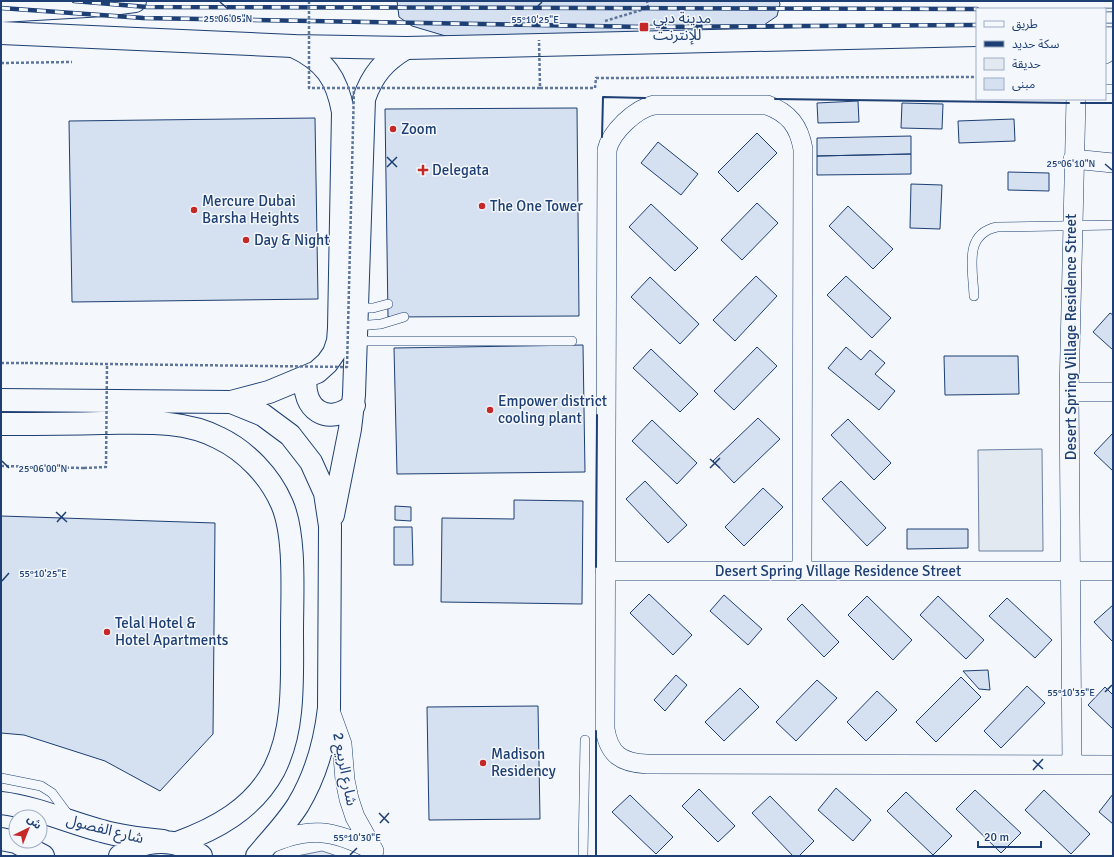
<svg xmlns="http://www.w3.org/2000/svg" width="1114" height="857" font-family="Signika,'Noto Sans Arabic',sans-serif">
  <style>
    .green { fill: #e3e9f0; stroke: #687fa3 }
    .building { fill: #d5e0f0; stroke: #1d3f73 }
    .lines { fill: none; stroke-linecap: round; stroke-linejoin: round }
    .service-casing { stroke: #1d3f73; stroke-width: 10 }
    .minor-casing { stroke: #1d3f73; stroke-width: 20 }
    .tertiary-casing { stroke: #1d3f73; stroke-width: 24 }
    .secondary-casing { stroke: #1d3f73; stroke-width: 24 }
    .motorway-casing { stroke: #1d3f73; stroke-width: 24 }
    .path { stroke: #5e769c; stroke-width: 2.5; stroke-dasharray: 3 2; stroke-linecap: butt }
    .service { stroke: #f4f7fb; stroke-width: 9 }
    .minor { stroke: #f4f7fb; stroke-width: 19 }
    .tertiary { stroke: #f4f7fb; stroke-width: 22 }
    .secondary { stroke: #f4f7fb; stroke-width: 22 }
    .motorway { stroke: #f4f7fb; stroke-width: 22 }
    .rail-casing { stroke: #1d3f73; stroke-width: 4.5 }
    .rail { stroke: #f4f7fb; stroke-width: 3; stroke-dasharray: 9; stroke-linecap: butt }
    .path-bridge { stroke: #5e769c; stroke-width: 2.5; stroke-dasharray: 3 2; stroke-linecap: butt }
    .wall { stroke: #1d3f73; stroke-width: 2 }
    .ticks { fill: none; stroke: #1d3f73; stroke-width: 1.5 }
    .poi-dot { fill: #c62828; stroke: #f4f7fb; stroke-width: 1.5 }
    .labels { text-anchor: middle; stroke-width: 3; stroke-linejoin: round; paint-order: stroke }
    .poi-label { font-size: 15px; fill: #1d3f73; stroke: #f4f7fb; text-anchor: start }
    .street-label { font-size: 15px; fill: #1d3f73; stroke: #f4f7fb }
    .ticks-label { font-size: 10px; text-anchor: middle; fill: #1d3f73; stroke: #f4f7fb; stroke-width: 3; stroke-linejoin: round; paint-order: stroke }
  </style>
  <rect width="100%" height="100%" fill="#f4f7fb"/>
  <!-- green -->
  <path class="green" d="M1042,449L1043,551H979L978,450Z
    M322,851L337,856H297Z"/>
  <!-- building -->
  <path class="building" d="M397,1H779L780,4L777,16L764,25L743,33L459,40L412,26L399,17Z
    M858,101L859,122L818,123L817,103Z
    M902,103L943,104L942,129L901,128Z
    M577,108L579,316L388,317L385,109Z
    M315,118L318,299L72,302L69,121Z
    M1014,119L1015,141L959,143L958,121Z
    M757,133L777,153L738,192L718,172Z
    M911,136V154L817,156V138Z
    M658,142L698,174L681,195L641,163Z
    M911,154V174L817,175V156Z
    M1008,172L1049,173V191L1008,190Z
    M911,184L942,185L940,229L910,228Z
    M757,203L778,223L742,260L721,240Z
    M651,204L698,248L675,271L629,227Z
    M848,206L893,249L873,269L829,226Z
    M756,276L777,296L735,341L713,320Z
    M846,276L891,318L872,338L827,295Z
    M650,277L699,324L680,344L631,297Z
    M1110,313L1113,315V350L1093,332Z
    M583,345L585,472L397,474L394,348Z
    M757,347L777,366L734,410L714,391Z
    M846,347L861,360L870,350L885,363L875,374L895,391L879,410L828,368Z
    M651,349L698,394L680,412L633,368Z
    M944,356H1018L1019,394L945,395Z
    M758,418L780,439L734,483L713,461Z
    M848,419L891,463L874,480L831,435Z
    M652,420L697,463L677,484L632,441Z
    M1113,433V471L1094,453Z
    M645,481L687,525L668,543L626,499Z
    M841,481L886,528L867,546L822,499Z
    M763,488L783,507L744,546L725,527Z
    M514,500L583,501L582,604L441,602L442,518L514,519Z
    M395,506L411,507V521L395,520Z
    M1,516L215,523L213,734L160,791L105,761L24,735L1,733Z
    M394,527H412L413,565H394Z
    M907,529H968V548L907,549Z
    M649,594L692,635L673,655L630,613Z
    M724,595L762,629L748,645L710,611Z
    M867,596L912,640L893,660L848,615Z
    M938,596L984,640L966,659L920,615Z
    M1007,598L1052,640L1035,658L989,616Z
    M802,604L839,642L824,657L787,619Z
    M1113,605V640L1112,641L1094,622Z
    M988,670L990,690L979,689L963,671Z
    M676,675L687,685L665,711L654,700Z
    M961,677L981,697L936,742L916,722Z
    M817,680L837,698L796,741L776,722Z
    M1027,686L1045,703L1001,748L984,731Z
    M1105,687L1113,695V729L1088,705Z
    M740,688L759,707L724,741L705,722Z
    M877,691L897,710L866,741L847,722Z
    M538,706L540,819L429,820L427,707Z
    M836,788L871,820L853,841L818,810Z
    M699,789L735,826L718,842L682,806Z
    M975,790L1021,833L1001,853L956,809Z
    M1044,790L1090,834L1071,854L1025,810Z
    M906,792L952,836L933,855L887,811Z
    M1113,794V824L1099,812Z
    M630,795L673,837L656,854L612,812Z
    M770,796L814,841L799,856H793L752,813Z"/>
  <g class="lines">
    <defs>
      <path id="service" d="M1105,89H1113
        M974,296C973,269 963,234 997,227L1113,225
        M357,308H373L388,304
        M357,326L381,324L404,317
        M356,341H572
        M1,778L41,786L52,793L69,816
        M583,856L585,740"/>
      <path id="minor" d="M1105,54L1113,48
        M1073,159L1113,163
        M1069,392H1113
        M605,571H1113
        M802,571L803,149C799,126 789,113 767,105H654C635,109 611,132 607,150L605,729C609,755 622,763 647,764L1113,765
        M329,708L342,744L345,780L349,799L355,817L374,851
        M1072,765L1069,392L1076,99
        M265,846C308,826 333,829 374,851"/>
      <path id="tertiary" d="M306,377C301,409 328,427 354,405
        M1,400L231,402L269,392L317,372L327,363L334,353L338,341L339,328L343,112C337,78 325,61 293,46
        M231,402L263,415L290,435L311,462L325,493L330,526L329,708C325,743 316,775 298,805C286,824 271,839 257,856
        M1,424C34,424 67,424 101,423C140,423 183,419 219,438C246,451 270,476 282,504C296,536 292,595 292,631C292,658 293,685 290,712C288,732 283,752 274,770C253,809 216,829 177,843
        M333,515L350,429L354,395L364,99C372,75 384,61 406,48
        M1,803C36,807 68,822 102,831C122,837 142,839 163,841
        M1,839L16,842L43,856
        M120,856C144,838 177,837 201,856"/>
      <path id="secondary" d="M1,33L293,46L406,48L977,35
        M1105,35H1113"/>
      <path id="motorway" d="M1,11L104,5L135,1"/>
    </defs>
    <!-- service casing -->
    <use href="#service" class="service-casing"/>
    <!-- minor casing -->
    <use href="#minor" class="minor-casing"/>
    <!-- tertiary casing -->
    <use href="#tertiary" class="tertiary-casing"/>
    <!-- secondary casing -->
    <use href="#secondary" class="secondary-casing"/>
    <!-- motorway casing -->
    <use href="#motorway" class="motorway-casing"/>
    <!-- path -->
    <path class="path" d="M605,21L648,8L647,1
      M1,63L72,62
      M540,88H595L596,78L977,77
      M1,363H25
      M1,466L84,468"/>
    <!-- service -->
    <use href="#service" class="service"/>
    <!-- minor -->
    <use href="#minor" class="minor"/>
    <!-- tertiary -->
    <use href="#tertiary" class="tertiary"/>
    <!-- secondary -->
    <use href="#secondary" class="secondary"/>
    <!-- motorway -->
    <use href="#motorway" class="motorway"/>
    <defs>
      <path id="rail" d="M74,1L147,7L977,9
        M1,8L143,18L645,27L977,25
        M1105,10H1113
        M1105,25H1113"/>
    </defs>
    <!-- rail casing -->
    <use href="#rail" class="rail-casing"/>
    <!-- rail -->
    <use href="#rail" class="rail"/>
    <!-- path-bridge -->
    <path class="path-bridge" d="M309,1V88H540L539,40
      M25,363L347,367L354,88
      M84,468L106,467L107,364"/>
    <!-- wall -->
    <path class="wall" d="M775,99L1069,103
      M1081,103H1113
      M602,137L603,97L645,98
      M596,567L597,415
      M596,856V731"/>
  </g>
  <!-- ticks -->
  <path class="ticks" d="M220,2L228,9M535,9L542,2M387,157L397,167M1105,164L1112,170M387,167L397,157M710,459L720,468M2,461L9,468M710,468L720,458M56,512L67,522M57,522L66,512M2,581L9,573M1105,692L1112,685M1033,760L1043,769M1033,770L1043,759M379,813L389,823M380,823L389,813M350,855L357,848"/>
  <!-- markers -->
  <g class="poi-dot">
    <rect x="639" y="22" width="10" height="10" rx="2"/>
    <circle cx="393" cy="129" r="4"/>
    <path d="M421 164h4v4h4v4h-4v4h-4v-4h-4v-4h4z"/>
    <circle cx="482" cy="206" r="4"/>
    <circle cx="194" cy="210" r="4"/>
    <circle cx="246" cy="240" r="4"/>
    <circle cx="490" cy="410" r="4"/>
    <circle cx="107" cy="632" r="4"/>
    <circle cx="483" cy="763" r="4"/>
  </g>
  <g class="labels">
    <!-- poi labels -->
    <g class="poi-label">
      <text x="653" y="23">مدينة دبي<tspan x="653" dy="17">للإنترنت</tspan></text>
      <text x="401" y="134">Zoom</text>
      <text x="432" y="175">Delegata</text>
      <text x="202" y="206">Mercure Dubai<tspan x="202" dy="17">Barsha Heights</tspan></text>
      <text x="490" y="211">The One Tower</text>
      <text x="254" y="245">Day &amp; Night</text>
      <text x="498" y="406">Empower district<tspan x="498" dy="17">cooling plant</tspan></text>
      <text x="115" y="628">Telal Hotel &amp;<tspan x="115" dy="17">Hotel Apartments</tspan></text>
      <text x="491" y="759">Madison<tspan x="491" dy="17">Residency</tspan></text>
    </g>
    <!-- street labels -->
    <g class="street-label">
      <text transform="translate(1071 337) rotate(-90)" y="5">Desert Spring Village Residence Street</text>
      <text x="838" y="576">Desert Spring Village Residence Street</text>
      <text transform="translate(345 769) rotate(79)" y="5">شارع الربيع 2</text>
      <text transform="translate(105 829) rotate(14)" y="5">شارع الفصول</text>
    </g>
  </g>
  <g class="ticks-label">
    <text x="228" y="22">25°06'05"N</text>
    <text x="535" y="23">55°10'25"E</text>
    <text x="1071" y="167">25°06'10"N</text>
    <text x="43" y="472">25°06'00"N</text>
    <text x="43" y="577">55°10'25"E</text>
    <text x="1071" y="696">55°10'35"E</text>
    <text x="357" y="841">55°10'30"E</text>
  </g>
  <!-- border -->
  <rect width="1114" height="857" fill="none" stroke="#1d3f73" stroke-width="4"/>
  <!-- legend -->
  <rect x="976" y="8" width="130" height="92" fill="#f4f7fb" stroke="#9eadc5"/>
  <rect x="984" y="21" width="20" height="6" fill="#f4f7fb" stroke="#9eadc5"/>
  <text x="1012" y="28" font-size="12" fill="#1d3f73">طريق</text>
  <rect x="984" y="41" width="20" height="6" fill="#1d3f73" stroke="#9eadc5"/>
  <text x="1012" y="48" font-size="12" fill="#1d3f73">سكة حديد</text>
  <rect x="984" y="58" width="20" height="12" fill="#e3e9f0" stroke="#9eadc5"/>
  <text x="1012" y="68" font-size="12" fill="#1d3f73">حديقة</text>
  <rect x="984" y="78" width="20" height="12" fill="#d5e0f0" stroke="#9eadc5"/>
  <text x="1012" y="88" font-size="12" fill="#1d3f73">مبنى</text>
  <!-- north arrow -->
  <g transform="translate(28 829) rotate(43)"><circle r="19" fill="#f4f7fb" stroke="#9eadc5"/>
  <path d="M0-3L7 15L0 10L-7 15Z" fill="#c62828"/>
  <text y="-6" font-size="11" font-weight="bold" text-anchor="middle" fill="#1d3f73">ش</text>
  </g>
  <!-- scale -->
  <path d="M978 841v6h63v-6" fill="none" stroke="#1d3f73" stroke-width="2"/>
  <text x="984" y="841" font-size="12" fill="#1d3f73" stroke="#f4f7fb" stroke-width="3" paint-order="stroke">20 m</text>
</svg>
